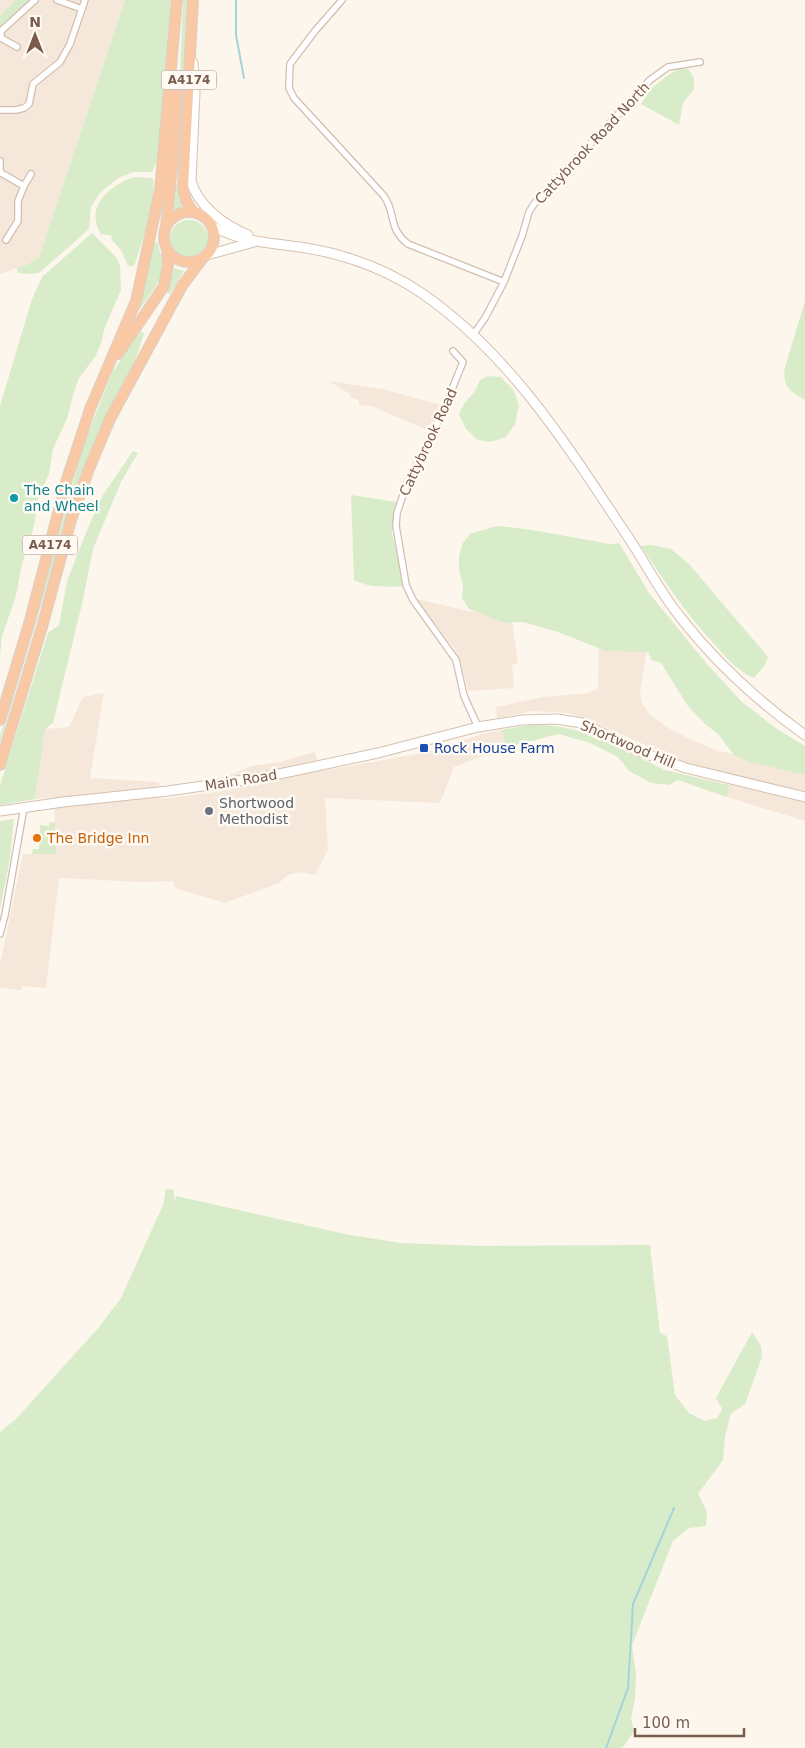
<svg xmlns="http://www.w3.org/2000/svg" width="805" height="1748" font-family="'DejaVu Sans',sans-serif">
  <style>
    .residential { fill: #f5e8da }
    .green { fill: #d8ecc9 }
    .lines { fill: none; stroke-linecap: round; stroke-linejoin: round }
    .stream { stroke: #a5d3da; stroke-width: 2 }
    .minor-casing { stroke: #d1beb0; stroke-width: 8 }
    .secondary-casing { stroke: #d6c0b0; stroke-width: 11 }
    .trunk-casing { stroke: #dad1cd; stroke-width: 12 }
    .minor { stroke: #fff; stroke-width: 5.5 }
    .secondary { stroke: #fff; stroke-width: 9 }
    .trunk { stroke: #f9c8a4; stroke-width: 10 }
    .culture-dot { fill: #0f9aa8; stroke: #fffaf3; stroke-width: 2 }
    .transit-dot { fill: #1a4fb4; stroke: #fffaf3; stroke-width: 2 }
    .worship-dot { fill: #6b7280; stroke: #fffaf3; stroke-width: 2 }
    .food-dot { fill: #e8710a; stroke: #fffaf3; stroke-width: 2 }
    .labels { text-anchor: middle; stroke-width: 5; stroke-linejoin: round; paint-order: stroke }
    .shield { fill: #fffaf3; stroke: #a28b7f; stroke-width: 1 }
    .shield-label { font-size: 12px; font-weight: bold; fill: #7a5c4d }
    .street-label { font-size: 14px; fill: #7a5c4d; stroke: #fffaf3 }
    .culture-label { font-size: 14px; fill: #0d838f; stroke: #fffaf3; text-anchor: start }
    .transit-label { font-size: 14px; fill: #164399; stroke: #fffaf3; text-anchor: start }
    .worship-label { font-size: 14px; fill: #5b616d; stroke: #fffaf3; text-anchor: start }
    .food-label { font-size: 14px; fill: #c56008; stroke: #fffaf3; text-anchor: start }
  </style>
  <rect width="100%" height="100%" fill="#fdf6ec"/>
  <!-- residential -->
  <path class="residential" d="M0,0H125L39,257L26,265L0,274Z
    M329,381L382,389L441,405L429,431L372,406L359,405V400L350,397V394Z
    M416,599L512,621L518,663L512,665L514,688L468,691L461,662L454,648Z
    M599,646L647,649L640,691L642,703L651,716L675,732L718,751L805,768V821L727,797L730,774L681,761L592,721L568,713L533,711L497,718L496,707L542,697L589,693L598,688Z
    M104,693L90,778L159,782L161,799L223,791L221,779L251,766L280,762L315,752L321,771L412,755L441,748L482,734L501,730L507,747L454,767L440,803L325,798L328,850L315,875L301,872L288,875L279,883L225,903L175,888L173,881L142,882L59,878L46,988L22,986L21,990L0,988V964L23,854L56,853L54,797L35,799L45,729L69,727L83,697Z"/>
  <!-- green -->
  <path class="green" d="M15,0H31L0,27V16Z
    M125,0H171L160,161L156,163L152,172H134L118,178L100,193L91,207L89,229L39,273L29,274L18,273L17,268L26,265L39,257Z
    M183,0H189L180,171H176Z
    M680,68L688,69L694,78V89L683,103L679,125L641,104C650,87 663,78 680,68Z
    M134,177L153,178C157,200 142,241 135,264L133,266H128L121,250L111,239L112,236L101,234C84,208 109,185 134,177Z
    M175,185H179V198L182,207L172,212Z
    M170 239a19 19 0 1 1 38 0a19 19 0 1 1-38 0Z
    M92,233L116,257L120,266L121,290L105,327L101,343L95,357L79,378L73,395L68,416L53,449L49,474L38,499L34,526L21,568L16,596L2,636L0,657V406L32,299L42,277Z
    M157,242L164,265L160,280L140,309L137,310L153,243Z
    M174,268L184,271L170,294L167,293Z
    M805,301V400C789,391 782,386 785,367Z
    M142,331L144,334L135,361L94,446L64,529L0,743V736L39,607L82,449L112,373L132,342Z
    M488,376L501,377L514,391L519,405L515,424L506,437L491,442L478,440L466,429L459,414L464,404L475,391L480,380Z
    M133,451L138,453L121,482L93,549L82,604L53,723L45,729L35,799L0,805V785L48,633L59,625L67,581L90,523L103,495Z
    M351,495L396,502L392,533L404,586C387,587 369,588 354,580Z
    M496,526C527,528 558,535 589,540C599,541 609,546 619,543L649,593L707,664L742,702L777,729L805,746V775L750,762L734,755L718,734L705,724L688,706L661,663L651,660L648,652L606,651L558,632L523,622L505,623L469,609L462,598L463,585L459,570V556L463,543L470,534Z
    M651,545L671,549L689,564L768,657L765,665L754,678C738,671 727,659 716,646C687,615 664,581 641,546Z
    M536,724L562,727L590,734L665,770L729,785L727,797L678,780L669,785L651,783L629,771L618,757L590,743L559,734L507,747L501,730Z
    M14,819L10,858L0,909V821Z
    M49,822L55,823L56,854H32L33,849H39L40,825L49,826Z
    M166,1189L174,1190V1202L176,1196L345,1234L400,1243L480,1246L650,1245L660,1333L667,1336L675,1395L689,1413L705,1421L717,1418L722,1409L716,1398L752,1332L761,1346L762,1357L745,1404L731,1414L725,1436L723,1460L698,1494L707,1512L706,1526L689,1528L673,1541L632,1645L636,1675L635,1699L631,1718L634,1731L624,1746L621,1748H0V1432L16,1419L99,1327L121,1298L163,1205Z"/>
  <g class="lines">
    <!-- stream -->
    <path class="stream" d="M236,0V35L244,78
      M606,1748L628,1688L633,1604L674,1508"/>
    <defs>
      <path id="minor" d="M57,0L82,9
        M342,0L315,31L290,64L289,88L294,98L384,196C397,215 387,227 408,244L504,282
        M17,47L1,38V31L35,0
        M0,110H16L24,108L29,104L33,84L60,62L70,44L85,0
        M0,161V173
        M1,173L24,186L18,201V221L6,240
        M24,186L31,174
        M473,335L485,318L504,282L522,236L529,212L534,204L650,80L668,67L700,62
        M453,351L463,362L442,414L406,486L397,513L396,526L406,585L413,600L456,660L464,696L478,727
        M0,934L5,915L24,807"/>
      <path id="secondary" d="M193,63L195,93L191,181C198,206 224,225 248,235
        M212,226C246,244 270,242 306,248C348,255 388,270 423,294C515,358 573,455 634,546C649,570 663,596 681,618C716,663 759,702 805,735
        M207,255L254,242
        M0,811L63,802L168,791L265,777L378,753L478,727L522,720L557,719L582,723L641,752L686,768L805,797"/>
      <path id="trunk" d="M164 237a25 25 0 1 1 50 0a25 25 0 1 1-50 0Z
        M193,212L186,201L183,187L193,0
        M166,226L173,158L176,92
        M118,354L164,286L168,265L167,250
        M0,720L29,624L67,479L90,409L136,301L160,190L177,0
        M0,765L42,627L71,520L89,469L110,419L182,286L203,258"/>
    </defs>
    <!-- minor casing -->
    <use href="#minor" class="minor-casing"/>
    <!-- secondary casing -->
    <use href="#secondary" class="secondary-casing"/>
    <!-- trunk casing -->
    <use href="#trunk" class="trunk-casing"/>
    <!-- minor -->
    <use href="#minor" class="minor"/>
    <!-- secondary -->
    <use href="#secondary" class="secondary"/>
    <!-- trunk -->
    <use href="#trunk" class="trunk"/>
  </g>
  <!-- markers -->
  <circle class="culture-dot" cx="14" cy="498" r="5"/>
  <rect class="transit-dot" x="419" y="743" width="10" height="10" rx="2.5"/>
  <circle class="worship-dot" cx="209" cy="811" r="5"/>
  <circle class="food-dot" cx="37" cy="838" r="5"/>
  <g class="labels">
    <!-- shield labels -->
    <g class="shield">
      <rect x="161.5" y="70.5" width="55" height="19" rx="4"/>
      <rect x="22.5" y="535.5" width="55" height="19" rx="4"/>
    </g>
    <g class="shield-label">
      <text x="189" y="84">A4174</text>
      <text x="50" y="549">A4174</text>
    </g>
    <!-- street labels -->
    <g class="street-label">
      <text transform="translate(592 143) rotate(-47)" y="5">Cattybrook Road North</text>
      <text transform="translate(428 442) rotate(-65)" y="5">Cattybrook Road</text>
      <text transform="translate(628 744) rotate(23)" y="5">Shortwood Hill</text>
      <text transform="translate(241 780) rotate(-9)" y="5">Main Road</text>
    </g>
    <!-- culture labels -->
    <g class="culture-label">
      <text x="24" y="495">The Chain<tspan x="24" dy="16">and Wheel</tspan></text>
    </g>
    <!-- transit labels -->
    <g class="transit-label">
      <text x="434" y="753">Rock House Farm</text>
    </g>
    <!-- worship labels -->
    <g class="worship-label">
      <text x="219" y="808">Shortwood<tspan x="219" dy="16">Methodist</tspan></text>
    </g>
    <!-- food labels -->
    <g class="food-label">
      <text x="47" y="843">The Bridge Inn</text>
    </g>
  </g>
  <!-- north arrow -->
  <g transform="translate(35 35)" stroke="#fffaf3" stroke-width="4" paint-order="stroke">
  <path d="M0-4L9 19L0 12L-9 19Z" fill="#7a5c4d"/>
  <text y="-8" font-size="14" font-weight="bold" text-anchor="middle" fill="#7a5c4d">N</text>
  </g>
  <!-- scale -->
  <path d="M635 1728v8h109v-8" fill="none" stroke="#7a5c4d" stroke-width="2.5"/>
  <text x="642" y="1728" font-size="15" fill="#7a5c4d" stroke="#fffaf3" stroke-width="4" paint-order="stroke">100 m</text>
</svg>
